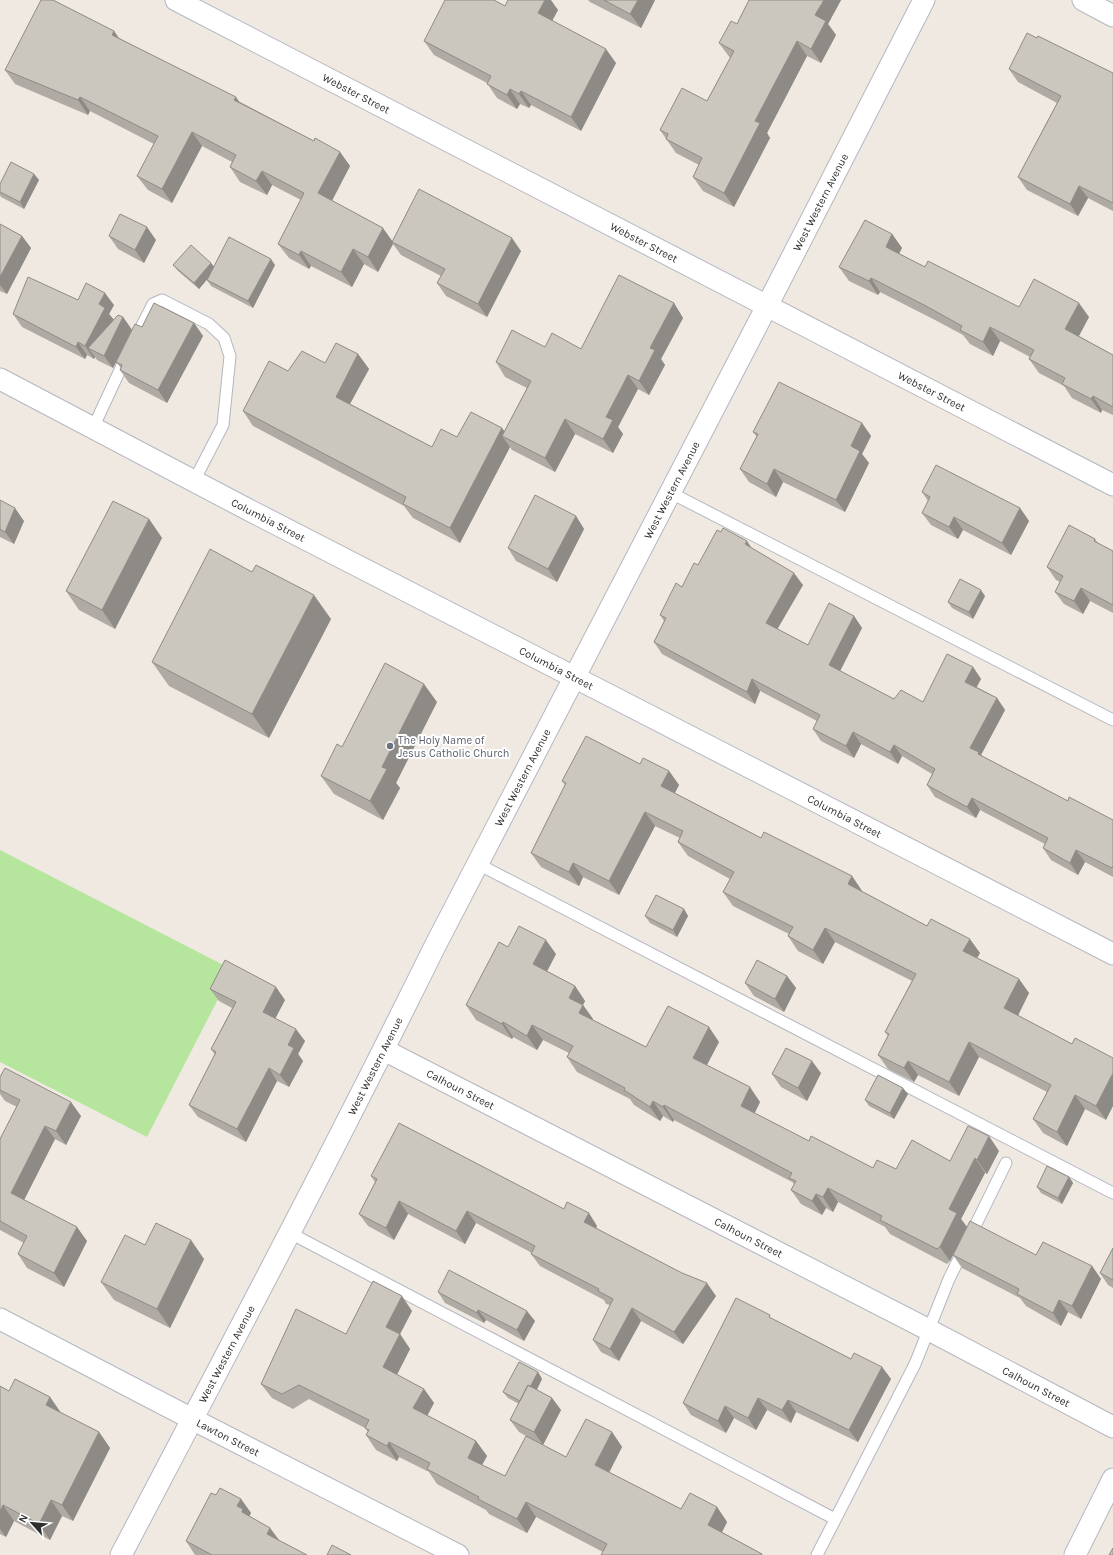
<svg xmlns="http://www.w3.org/2000/svg" width="1113" height="1555" font-family="Karla,sans-serif">
  <style>
    .green { fill: #b6e59e }
    .lines { fill: none; stroke-linecap: round; stroke-linejoin: round }
    .lane-casing { stroke: #b4b7c1; stroke-width: 13 }
    .street-casing { stroke: #b4b7c1; stroke-width: 23 }
    .lane { stroke: #fff; stroke-width: 11 }
    .street { stroke: #fff; stroke-width: 21 }
    .wall { fill: #afaba4 }
    .shaded-wall { fill: #8e8b86 }
    .building { fill: #cbc7bf; stroke: #8e8b86 }
    .worship-dot { fill: #6b7280; stroke: #fff; stroke-width: 1.5 }
    .labels { text-anchor: middle; stroke-width: 4; stroke-linejoin: round; paint-order: stroke }
    .street-label { font-size: 11px; fill: #2e2e2e; stroke: #fff }
    .worship-label { font-size: 11px; fill: #5b616d; stroke: #fff; text-anchor: start }
  </style>
  <rect width="100%" height="100%" fill="#efe9e1"/>
  <!-- green -->
  <path class="green" d="M0,850L233,970L147,1137L0,1062Z"/>
  <g class="lines">
    <defs>
      <path id="lane" d="M135,339L153,304L162,300L209,324L224,338L230,356L223,425L194,481
        M93,428L127,355
        M671,493L1113,720
        M478,864L1113,1193
        M290,1233L835,1519
        M817,1555L915,1364L949,1279L1006,1163"/>
      <g id="street">
        <path id="s1" d="M176,0L1113,485"/>
        <path d="M1083,0L1113,16"/>
        <path id="s2" d="M0,379L247,509L1113,954"/>
        <path id="s3" d="M384,1050L929,1330L1113,1427"/>
        <path id="s4" d="M0,1319L192,1419L458,1555"/>
        <path id="s5" d="M121,1555C227,1353 334,1151 435,946L767,306L924,0"/>
        <path d="M1075,1555L1113,1479"/>
      </g>
    </defs>
    <!-- lane casing -->
    <use href="#lane" class="lane-casing"/>
    <!-- street casing -->
    <use href="#street" class="street-casing"/>
    <!-- lane -->
    <use href="#lane" class="lane"/>
    <!-- street -->
    <use href="#street" class="street"/>
  </g>
  <!-- wall -->
  <path class="wall" d="M588,0H655L641,28L590,2Z
    M749,0H841L828,24L836,35L821,63L807,56L767,133L770,138L734,207L703,191L693,177L699,165L676,153L660,130L707,101L730,58L719,43L737,24Z
    M505,6L558,10L552,21L616,63L581,131L531,105L529,108L520,104L517,109L497,98L487,83L434,55L424,41Z
    M114,31L119,38L314,141L340,152L350,166L332,201L392,241L521,251L487,317L446,296L437,283L441,276L401,255L393,244L378,272L364,264L352,287L311,266L309,269L289,258L278,244L301,200L272,185L267,195L240,182L230,167L232,162L202,146L172,203L148,190L137,176L154,144L90,111L88,115L15,84L5,70Z
    M1037,38L1113,73V211L1088,198L1078,216L1027,190L1018,177L1057,103L1018,82L1009,69Z
    M34,174L39,180L24,209L1,197L0,195V184Z
    M0,224L22,236L31,248L7,294L0,291Z
    M892,234L902,248L899,254L925,267L1019,307L1089,317L1079,336L1113,355V415L1102,410L1101,413L1072,398L1064,386L1039,373L1029,359L1030,357L1000,341L993,356L970,344L963,335L935,320L880,292L878,295L849,281L839,267Z
    M109,236L156,240L144,263L118,249Z
    M173,265L214,266L275,265L253,308L211,286L207,280V279L199,289L178,271Z
    M78,300L114,305L109,314L114,320L123,317L132,330L113,368L97,360L95,357L94,359L87,355L85,359L22,327L13,314Z
    M674,303L683,318L661,359L665,365L649,395L638,389L618,427L623,434L613,453L575,434L555,472L512,450L510,447L460,543L413,518L404,506L253,426L243,411L288,371L325,363L358,354L369,369L350,404L432,447L457,437L502,428L504,432L527,388L505,377L496,362L545,347L581,349Z
    M194,323L203,336L167,403L129,383L120,370L121,368L116,362L142,327Z
    M862,423L871,436L862,454L869,463L845,512L783,482L776,497L749,482L740,469L757,437L753,432Z
    M922,492L1020,508L1029,521L1011,555L963,530L958,539L931,525L922,513L928,501Z
    M0,500L24,521L14,544L0,537Z
    M576,516L584,529L557,582L516,561L508,548Z
    M149,519L162,538L115,629L79,610L66,591Z
    M1095,539L1098,543L1113,551V613L1090,601L1083,614L1064,604L1055,592L1060,582L1056,580L1047,567Z
    M752,548L803,585L777,629L808,645L854,616L862,628L840,671L894,699L923,702L973,667L981,679L977,687L997,698L1005,710L981,755L982,756L1068,801L1113,820V877L1085,862L1078,875L1051,860L1043,848L1045,844L980,810L976,818L935,797L927,785L932,774L902,756L898,764L861,744L854,758L821,741L813,729L817,721L760,691L755,704L662,654L654,642L664,621L660,615L698,565Z
    M985,596L973,619L952,608L948,602Z
    M331,619L269,738L169,686L152,662Z
    M437,702L396,783L400,788L383,820L334,794L321,776L342,747Z
    M640,764L669,771L679,785L675,793L761,838L852,876L862,891L861,892L980,953L977,958L1019,979L1029,993L1018,1016L1072,1044L1106,1120L1085,1109L1067,1146L1043,1133L1033,1119L1047,1092L979,1057L959,1096L918,1075L914,1082L888,1069L878,1055L888,1036L885,1032L912,981L835,942L823,964L798,951L788,936L789,934L733,906L723,892L730,879L688,856L678,842L680,838L655,826L619,895L583,877L579,886L541,867L531,853L565,785L562,781Z
    M684,909L688,916L677,937L650,923L645,916Z
    M508,947L556,954L547,971L575,986L585,1001L583,1005L593,1019V1020L646,1047L719,1042L707,1065L760,1102L754,1113L809,1141L873,1168L896,1169L950,1161L999,1151L987,1174L985,1173L961,1219L967,1227L950,1261L947,1264L890,1234L885,1227L838,1202L833,1212L826,1208L822,1215L801,1204L791,1190L794,1184L792,1182L674,1120L673,1122L663,1116L660,1121L634,1105L630,1099L577,1072L567,1057L569,1053L543,1040L537,1050L513,1037L512,1039L476,1020L466,1005Z
    M787,976L796,988L784,1012L754,996L745,983Z
    M210,989L285,1000L275,1018L305,1041L298,1054L303,1061L289,1087L277,1081L246,1142L198,1117L189,1105L215,1055L211,1049L232,1008L219,1001Z
    M821,1073L807,1101L781,1087L772,1074Z
    M0,1077L81,1116L66,1145L55,1139L24,1200L87,1241L64,1287L27,1268L18,1254L24,1243L0,1230V1139L17,1107L5,1101L0,1094Z
    M908,1094L894,1119L869,1106L865,1100Z
    M371,1176L597,1226L596,1228L716,1296L683,1344L641,1321L619,1361L601,1352L593,1340L610,1305L606,1304L604,1300L540,1266L531,1254L532,1253L476,1223L465,1244L408,1214L394,1240L368,1226L359,1214L375,1182Z
    M1069,1177L1073,1183L1062,1204L1041,1193L1037,1187Z
    M145,1245L204,1259L170,1328L114,1300L101,1282Z
    M1113,1248V1288L1108,1285L1100,1273Z
    M953,1255H1036L1092,1266L1101,1279L1081,1319L1068,1312L1061,1326L1026,1306L1020,1298L962,1268Z
    M438,1292L535,1321L524,1341L486,1320L484,1323L445,1303Z
    M412,1311L400,1334L410,1349L397,1375L424,1389L434,1403L427,1415L476,1441L487,1456L482,1465L505,1476L526,1436L519,1432L510,1420L519,1404L508,1398L503,1392L538,1372L542,1379L537,1390L552,1398L561,1410L543,1445L566,1457L612,1432L622,1447L609,1473L681,1509L717,1507L727,1522L722,1532L762,1554L763,1555H601L603,1552L536,1517L527,1533L489,1514L486,1510L437,1484L429,1472L399,1457L397,1461L376,1450L366,1435L368,1432L365,1428L309,1399L293,1409L272,1398L261,1384L346,1334Z
    M772,1319L851,1359L882,1367L891,1379L858,1442L796,1412L791,1423L767,1410L756,1430L734,1418L726,1433L691,1415L683,1403Z
    M0,1386L9,1391L50,1397L61,1413L99,1432L110,1448L73,1521L62,1516L50,1540L14,1521L6,1537L0,1534Z
    M216,1495L241,1499L251,1513L249,1516L270,1528L280,1541L307,1555H195L186,1541Z"/>
  <!-- shaded-wall -->
  <path class="shaded-wall" d="M545,0H551L558,10L548,28L538,13Z
    M638,0H655L641,28L630,14Z
    M824,0H841L828,24L836,35L821,63L811,49L815,15Z
    M114,31L124,46L112,35Z
    M797,41L807,56L767,133L770,138L734,207L724,193L755,121Z
    M606,49L616,63L581,131L571,117Z
    M510,89L520,104L517,109L507,95Z
    M521,91L531,105L529,108L519,94Z
    M80,97L90,111L88,115L78,100Z
    M236,97L246,112L234,100Z
    M192,132L202,146L172,203L162,189Z
    M340,152L350,166L328,208L318,193Z
    M262,171L272,185L267,195L256,181Z
    M34,174L39,180L24,209L20,202Z
    M1079,186L1088,198L1078,216L1070,204Z
    M147,227L156,240L144,263L135,250Z
    M383,228L393,242H392L393,244L378,272L368,257Z
    M892,234L902,248L895,261L886,247Z
    M22,236L31,248L7,294L0,285V277Z
    M512,238L521,251L487,317L478,304Z
    M353,249L364,264L352,287L341,272Z
    M301,251L311,266L309,269L299,255Z
    M271,259L275,265L253,308L248,301Z
    M211,263L216,269L199,289L194,283Z
    M871,278L880,292L878,295L869,281Z
    M105,293L114,305L109,314L114,320L88,348L95,357L94,359L85,346L99,304Z
    M674,303L683,318L661,359L665,365L649,395L639,381L650,348Z
    M1079,303L1089,317L1075,343L1065,329Z
    M123,317L132,330L113,368L104,356Z
    M194,323L203,336L167,403L158,390Z
    M990,327L1000,341L993,356L983,342Z
    M78,342L87,355L85,359L76,347Z
    M358,354L369,369L346,411L336,397Z
    M628,375L638,389L618,427L623,434L613,453L603,439L606,417Z
    M1093,396L1102,410L1101,413L1091,399Z
    M565,419L575,434L555,472L545,458Z
    M862,423L871,436L862,454L869,463L845,512L836,500L851,446Z
    M502,428L510,439L502,436L510,447L460,543L450,528Z
    M774,469L783,482L776,497L767,484Z
    M15,508L24,521L14,544L5,532Z
    M1020,508L1029,521L1011,555L1002,543Z
    M576,516L584,529L557,582L548,569Z
    M954,517L963,530L958,539L949,527Z
    M149,519L162,538L115,629L102,610Z
    M747,541L755,553L745,544Z
    M794,573L803,585L774,635L766,623Z
    M1081,588L1090,601L1083,614L1074,601Z
    M981,590L985,596L973,619L969,612Z
    M314,595L331,619L269,738L252,714Z
    M854,616L862,628L837,677L829,665Z
    M973,667L981,679L973,693L965,682Z
    M752,679L760,691L755,704L747,692Z
    M424,684L437,702L396,783L400,788L383,820L370,801L382,767Z
    M997,698L1005,710L981,755L988,764L970,748Z
    M853,732L861,744L854,758L846,746Z
    M894,745L902,756L898,764L890,752Z
    M669,771L679,785L671,800L661,786Z
    M972,798L980,810L976,818L967,807Z
    M645,812L655,826L619,895L609,881Z
    M1076,850L1085,862L1078,875L1070,863Z
    M573,863L583,877L579,886L569,872Z
    M852,876L862,891L858,899L848,884Z
    M684,909L688,916L677,937L673,930Z
    M825,928L835,942L823,964L813,950Z
    M970,939L980,953L973,965L963,951Z
    M546,940L556,954L543,979L533,964Z
    M787,976L796,988L784,1012L775,999Z
    M1019,979L1029,993L1014,1023L1004,1008Z
    M575,986L585,1001L579,1012L583,1005L593,1019L589,1027L569,998Z
    M276,987L285,1000L272,1025L263,1012Z
    M503,1022L513,1037L512,1039L502,1024Z
    M532,1025L543,1040L537,1050L527,1036Z
    M709,1027L719,1042L703,1072L693,1058Z
    M296,1029L305,1041L298,1054L303,1061L289,1087L280,1075L288,1045Z
    M969,1042L979,1057L959,1096L949,1082Z
    M812,1061L821,1073L807,1101L798,1088Z
    M908,1061L918,1075L914,1082L904,1068Z
    M269,1068L277,1081L246,1142L237,1129Z
    M1113,1073V1106L1106,1120L1096,1106Z
    M750,1087L760,1102L751,1121L741,1106Z
    M903,1088L908,1094L894,1119L890,1113Z
    M1075,1095L1085,1109L1067,1146L1057,1132Z
    M653,1101L663,1116L660,1121L650,1107Z
    M71,1102L81,1116L66,1145L56,1131Z
    M664,1105L674,1120L673,1122L663,1107Z
    M45,1126L55,1139L21,1206L11,1193Z
    M989,1136L999,1151L987,1174L977,1160Z
    M975,1158L985,1173L961,1219L967,1227L950,1261L940,1247L949,1209Z
    M1069,1177L1073,1183L1062,1204L1058,1198Z
    M828,1188L838,1202L833,1212L823,1197Z
    M816,1194L826,1208L822,1215L812,1201Z
    M399,1201L408,1214L394,1240L386,1228Z
    M467,1211L476,1223L465,1244L456,1231Z
    M589,1213L597,1226L593,1235L584,1222Z
    M77,1227L87,1241L64,1287L54,1273Z
    M191,1240L204,1259L170,1328L157,1309Z
    M1092,1266L1101,1279L1081,1319L1072,1306Z
    M707,1283L716,1296L683,1344L674,1332Z
    M402,1296L412,1311L400,1334L410,1349L393,1382L383,1367L386,1327Z
    M1059,1300L1068,1312L1061,1326L1053,1313Z
    M632,1308L641,1321L619,1361L610,1349Z
    M478,1310L486,1320L484,1323L477,1313Z
    M527,1311L535,1321L524,1341L517,1330Z
    M882,1367L891,1379L858,1442L849,1430Z
    M538,1372L542,1379L527,1408L522,1402Z
    M424,1389L434,1403L424,1422L413,1408Z
    M50,1397L61,1413L46,1405Z
    M552,1398L561,1410L543,1445L534,1432Z
    M758,1398L767,1410L756,1430L748,1418Z
    M788,1400L796,1412L791,1423L782,1410Z
    M725,1406L734,1418L726,1433L718,1421Z
    M99,1432L110,1448L73,1521L62,1505Z
    M612,1432L622,1447L605,1480L595,1465Z
    M476,1441L487,1456L478,1472L468,1458Z
    M389,1442L399,1457L397,1461L387,1446Z
    M241,1499L251,1513L249,1517L251,1526L237,1506Z
    M51,1500L62,1516L50,1540L39,1524Z
    M526,1502L536,1517L527,1533L517,1519Z
    M3,1505L14,1521L6,1537L0,1529V1511Z
    M717,1507L727,1522L718,1540L708,1525Z
    M270,1528L280,1542L267,1534Z"/>
  <!-- building -->
  <path class="building" d="M41,0H53L114,31L112,35L236,97L234,100L314,141L315,138L340,152L318,193L383,228L368,257L353,249L341,272L301,251L299,255L278,244L304,193L262,171L256,181L230,167L236,155L192,132L162,189L137,176L158,136L80,97L78,100L5,70Z
    M445,0H494L505,6L508,0H545L538,13L606,49L571,117L521,91L519,94L510,89L507,95L487,84L491,76L424,41Z
    M604,0H638L630,14Z
    M749,0H824L815,15L826,21L811,49L797,41L755,121L760,123L724,193L693,177L702,158L666,139L668,134L660,130L682,88L707,101L734,51L719,43L731,21L737,24Z
    M1027,33L1037,38L1038,36L1113,73V203L1079,186L1070,204L1018,177L1061,96L1009,69Z
    M11,162L34,174L20,202L0,192V184Z
    M419,189L512,238L478,304L437,283L445,269L392,242Z
    M120,214L147,227L135,250L109,236Z
    M865,220L892,234L886,247L925,267L928,261L1019,307L1034,279L1079,303L1065,329L1113,355V407L1093,396L1091,399L1062,384L1065,378L1029,359L1034,350L990,327L983,342L960,330L962,326L926,306L871,278L869,281L839,267Z
    M0,224L22,236L0,277Z
    M229,237L271,259L248,301L207,280Z
    M191,245L211,263L194,283L173,265Z
    M619,275L674,303L650,348L655,350L639,381L628,375L606,417L613,420L603,439L565,419L545,458L502,436L531,381L496,362L512,330L545,347L552,333L581,349Z
    M28,277L78,300L86,283L105,293L99,304L105,308L85,346L78,342L76,347L13,314Z
    M154,303L194,323L158,390L120,370L122,365L116,362L135,324L142,327Z
    M118,315L123,317L104,356L88,348Z
    M336,343L358,354L336,397L432,447L441,429L457,437L471,412L502,428L450,528L403,504L406,497L243,411L269,361L288,371L302,351L325,363Z
    M779,382L862,423L851,446L860,451L836,500L774,469L767,484L740,469L758,434L753,432Z
    M936,465L1020,508L1002,543L954,517L949,527L922,513L930,497L922,492Z
    M535,495L576,516L548,569L508,548Z
    M0,500L15,508L5,532L0,529Z
    M113,501L149,519L102,610L66,591Z
    M1069,525L1095,539L1094,541L1113,551V605L1081,588L1074,601L1055,592L1063,576L1047,567Z
    M723,528L747,541L745,544L794,573L766,623L808,645L829,603L854,616L829,665L894,699L901,690L923,702L947,654L973,667L965,682L997,698L970,748L979,752L978,754L1068,801L1069,797L1113,820V866L1112,868L1076,850L1070,863L1043,848L1048,838L972,798L967,807L927,785L935,769L894,745L890,752L853,732L846,746L813,729L820,715L752,679L747,692L654,642L666,618L660,615L676,583L682,587L694,563L698,565L717,530L721,532Z
    M210,549L252,572L256,565L314,595L252,714L152,662Z
    M960,579L981,590L969,612L948,602Z
    M385,663L424,684L382,767L387,769L370,801L321,776L337,744L342,747Z
    M586,736L640,764L643,758L669,771L661,786L761,838L764,832L852,876L848,884L927,926L931,919L970,939L963,951L1019,979L1004,1008L1072,1044L1075,1038L1113,1058V1073L1096,1106L1075,1095L1057,1132L1033,1119L1051,1085L969,1042L949,1082L908,1061L904,1068L878,1055L889,1034L885,1032L916,974L825,928L813,950L788,936L793,927L723,892L734,872L678,842L683,831L645,812L609,881L573,863L569,872L531,853L566,783L562,781Z
    M656,895L684,909L673,930L645,916Z
    M519,926L546,940L533,964L575,986L569,998L583,1005L579,1013L646,1047L668,1006L709,1027L693,1058L750,1087L741,1106L809,1141L811,1136L873,1168L877,1160L896,1169L912,1140L950,1161L968,1126L989,1136L977,1160L975,1158L949,1209L957,1213L940,1247L937,1249L880,1220L882,1216L828,1188L823,1197L816,1194L812,1201L791,1190L796,1181L789,1178L792,1173L664,1105L663,1107L653,1101L650,1107L624,1090L625,1088L567,1057L573,1046L532,1025L527,1036L503,1022L502,1024L466,1005L499,942L508,947Z
    M225,960L276,987L263,1012L296,1029L288,1045L294,1048L280,1075L269,1068L237,1129L189,1105L216,1052L211,1049L236,1002L210,989Z
    M757,960L787,976L775,999L745,983Z
    M786,1048L812,1061L798,1088L772,1074Z
    M5,1068L71,1102L56,1131L45,1126L11,1193L77,1227L54,1273L18,1254L27,1236L0,1221V1139L20,1100L0,1090V1077Z
    M878,1075L903,1088L890,1113L865,1100Z
    M399,1123L564,1209L567,1202L589,1213L584,1222L682,1273L707,1283L674,1332L632,1308L610,1349L593,1340L613,1299L598,1291L599,1289L531,1254L535,1246L467,1211L456,1231L399,1201L386,1228L359,1214L377,1179L371,1176Z
    M1047,1166L1069,1177L1058,1198L1037,1187Z
    M970,1221L1036,1255L1043,1242L1092,1266L1072,1306L1059,1300L1053,1313L1017,1294L1019,1289L953,1255Z
    M156,1223L191,1240L157,1309L101,1282L125,1235L145,1245Z
    M1113,1248V1280L1100,1273Z
    M449,1270L527,1311L517,1330L478,1310L477,1313L438,1292Z
    M373,1281L402,1296L386,1327L400,1334L383,1367L424,1389L413,1408L476,1441L468,1458L505,1476L526,1436L566,1457L586,1419L612,1432L595,1465L681,1509L690,1493L717,1507L708,1525L762,1554L761,1555H601L607,1544L526,1502L517,1519L478,1499L479,1497L427,1469L430,1463L389,1442L387,1446L366,1435L369,1430L365,1428L369,1420L299,1385L282,1394L261,1384L296,1309L346,1334Z
    M736,1298L770,1315L769,1317L851,1359L854,1353L882,1367L849,1430L788,1400L782,1410L758,1398L748,1418L725,1406L718,1421L683,1403Z
    M519,1362L538,1372L530,1387L528,1385L520,1401L503,1392Z
    M15,1379L50,1397L46,1405L99,1432L62,1505L51,1500L39,1524L3,1505L0,1511V1386L9,1391Z
    M528,1385L552,1398L534,1432L510,1420Z
    M220,1488L241,1499L237,1506L243,1509L242,1512L270,1528L267,1534L307,1555H212L186,1541L211,1493L216,1495Z
    M332,1545L351,1555H327Z
    M1113,1548V1555H1109Z"/>
  <!-- markers -->
  <circle class="worship-dot" cx="390" cy="746" r="4"/>
  <g class="labels">
    <!-- street labels -->
    <g class="street-label">
      <text dy="4" stroke="none"><textPath href="#s1" startOffset="203">Webster Street</textPath></text>
      <text dy="4" stroke="none"><textPath href="#s5" startOffset="1523">West Western Avenue</textPath></text>
      <text dy="4" stroke="none"><textPath href="#s1" startOffset="527">Webster Street</textPath></text>
      <text dy="4" stroke="none"><textPath href="#s1" startOffset="851">Webster Street</textPath></text>
      <text dy="4" stroke="none"><textPath href="#s5" startOffset="1199">West Western Avenue</textPath></text>
      <text dy="4" stroke="none"><textPath href="#s2" startOffset="303">Columbia Street</textPath></text>
      <text dy="4" stroke="none"><textPath href="#s2" startOffset="627">Columbia Street</textPath></text>
      <text dy="4" stroke="none"><textPath href="#s5" startOffset="875">West Western Avenue</textPath></text>
      <text dy="4" stroke="none"><textPath href="#s2" startOffset="951">Columbia Street</textPath></text>
      <text dy="4" stroke="none"><textPath href="#s5" startOffset="551">West Western Avenue</textPath></text>
      <text dy="4" stroke="none"><textPath href="#s3" startOffset="86">Calhoun Street</textPath></text>
      <text dy="4" stroke="none"><textPath href="#s3" startOffset="410">Calhoun Street</textPath></text>
      <text dy="4" stroke="none"><textPath href="#s5" startOffset="227">West Western Avenue</textPath></text>
      <text dy="4" stroke="none"><textPath href="#s3" startOffset="734">Calhoun Street</textPath></text>
      <text dy="4" stroke="none"><textPath href="#s4" startOffset="257">Lawton Street</textPath></text>
    </g>
    <!-- worship labels -->
    <g class="worship-label">
      <text x="398" y="744">The Holy Name of<tspan x="398" dy="13">Jesus Catholic Church</tspan></text>
    </g>
  </g>
  <!-- north arrow -->
  <g transform="translate(32 1523) rotate(297)" stroke="#ffffff" stroke-width="3" paint-order="stroke">
  <path d="M0-3L7 15L0 10L-7 15Z" fill="#2e2e2e"/>
  <text y="-6" font-size="11" font-weight="bold" text-anchor="middle" fill="#2e2e2e">N</text>
  </g>
</svg>
